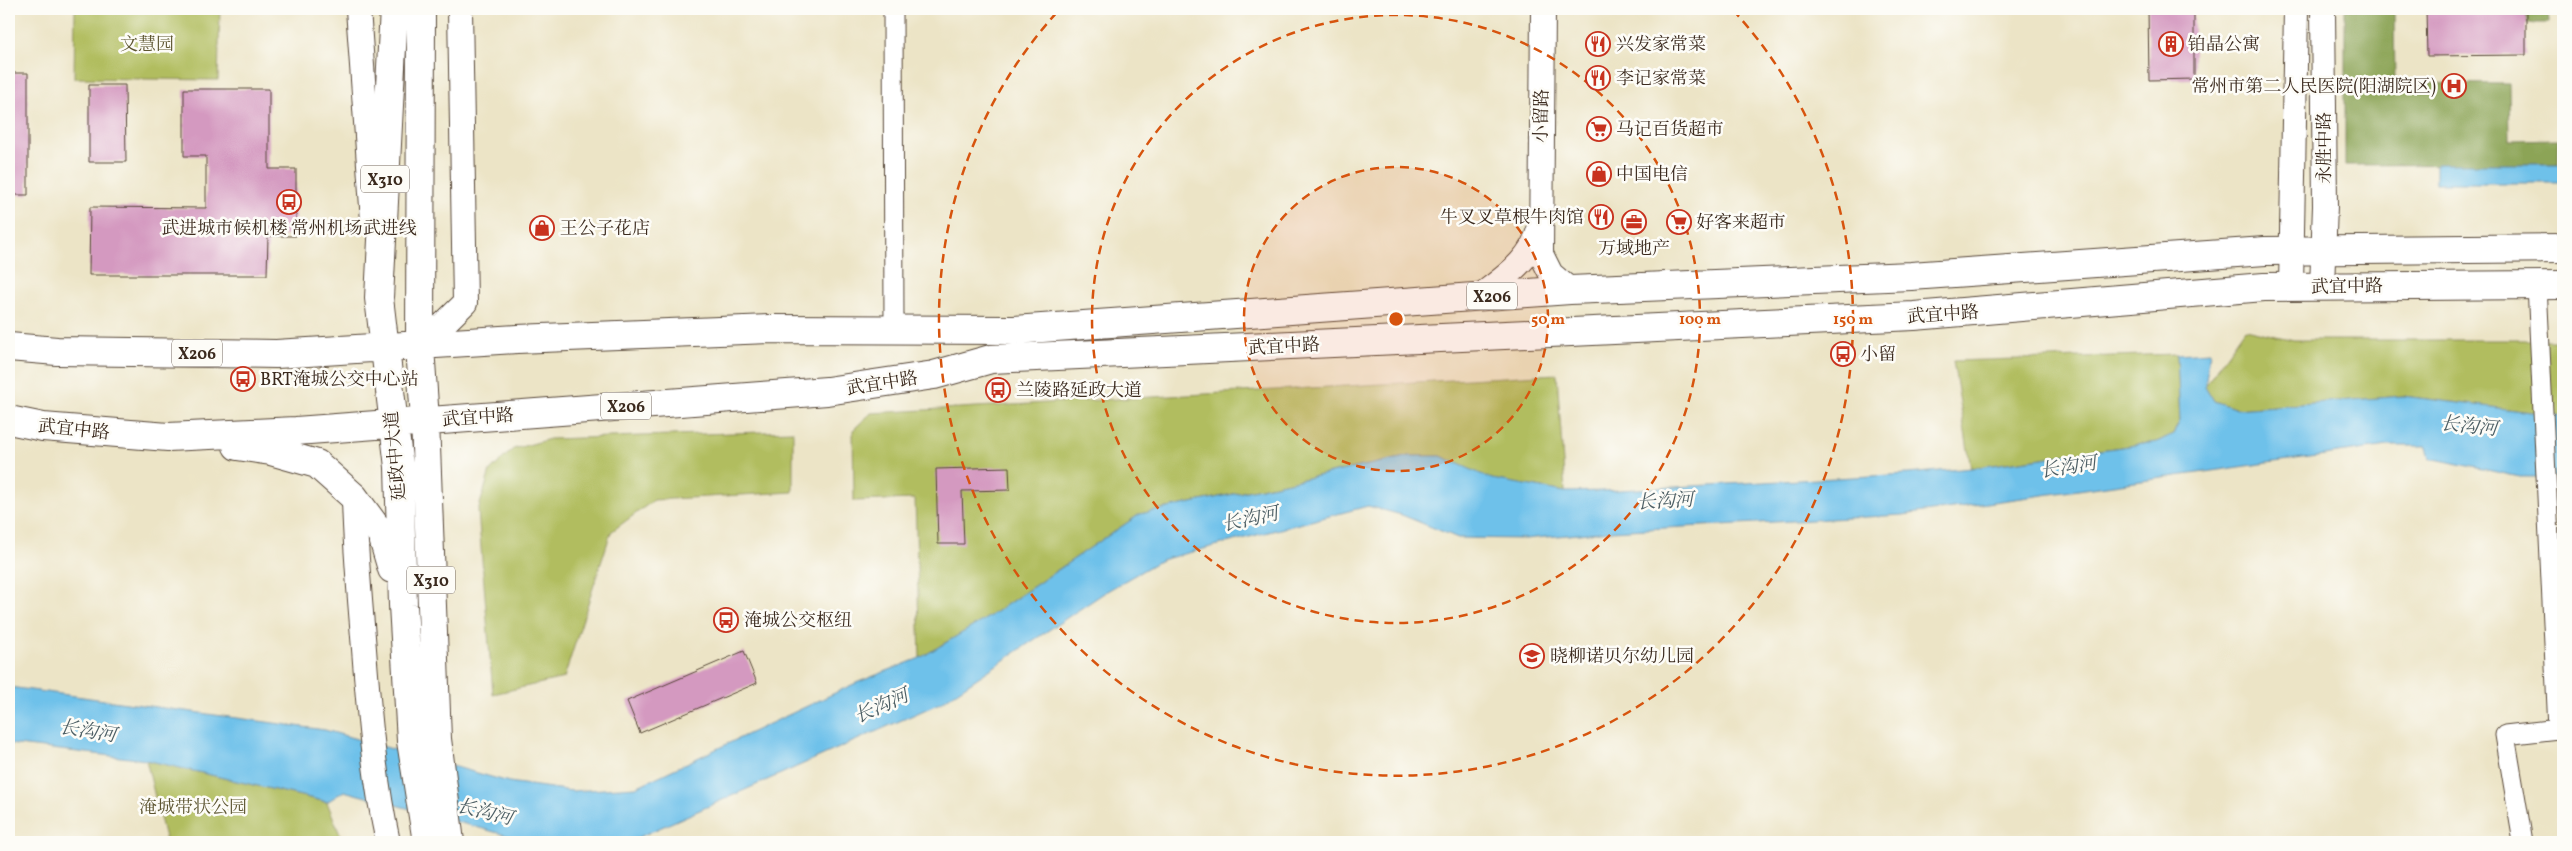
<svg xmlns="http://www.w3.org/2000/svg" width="2572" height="851" font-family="Vollkorn,'Noto Serif SC',serif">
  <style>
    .green { fill: #b1bd5f; stroke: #76743e }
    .forest { fill: #8ca456; stroke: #64673a }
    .water { fill: #6ec1ea; stroke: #547684 }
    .building { fill: #d499c0 }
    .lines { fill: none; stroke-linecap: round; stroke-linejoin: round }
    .minor-casing { stroke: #564637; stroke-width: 21 }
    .tertiary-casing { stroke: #564637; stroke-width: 26 }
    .primary-casing { stroke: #564637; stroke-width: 30 }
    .minor { stroke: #fff; stroke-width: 19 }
    .tertiary { stroke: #fff; stroke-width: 24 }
    .primary { stroke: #fff; stroke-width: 28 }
    .ring { fill: none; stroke: #d7540e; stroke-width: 2.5; stroke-dasharray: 9 6 }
    .labels { text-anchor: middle; stroke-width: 5; stroke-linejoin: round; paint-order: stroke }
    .shield { fill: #fdfcf7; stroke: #75695f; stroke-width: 1 }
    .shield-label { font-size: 16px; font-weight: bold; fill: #3b2a1e }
    .park-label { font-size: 18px; fill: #5e5632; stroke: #fdfcf7 }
    .poi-label { font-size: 18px; fill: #3b2a1e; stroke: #fdfcf7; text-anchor: start }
    .street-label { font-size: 18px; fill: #3b2a1e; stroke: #fdfcf7 }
    .water-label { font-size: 19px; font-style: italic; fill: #4d5f65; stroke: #fdfcf7 }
    .centre { fill: #d7540e; stroke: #fdfcf7; stroke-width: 2.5 }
    .ring-label { font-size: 15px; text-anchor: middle; font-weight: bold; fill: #d7540e; stroke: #fdfcf7; stroke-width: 5; stroke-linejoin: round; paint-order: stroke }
  </style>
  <rect width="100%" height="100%" fill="#fdfcf7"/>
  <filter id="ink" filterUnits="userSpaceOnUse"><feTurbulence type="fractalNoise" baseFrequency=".02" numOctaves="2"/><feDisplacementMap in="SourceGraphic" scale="10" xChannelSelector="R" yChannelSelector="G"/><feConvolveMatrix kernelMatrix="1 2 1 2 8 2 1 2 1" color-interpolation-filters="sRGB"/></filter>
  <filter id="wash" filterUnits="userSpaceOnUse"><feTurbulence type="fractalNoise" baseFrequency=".0096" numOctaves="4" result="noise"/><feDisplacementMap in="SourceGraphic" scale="20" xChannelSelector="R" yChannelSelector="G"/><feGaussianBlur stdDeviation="1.12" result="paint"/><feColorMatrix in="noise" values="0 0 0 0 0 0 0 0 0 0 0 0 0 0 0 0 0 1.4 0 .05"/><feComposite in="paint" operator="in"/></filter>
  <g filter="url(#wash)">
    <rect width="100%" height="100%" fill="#ece4c6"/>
    <!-- green -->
    <path class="green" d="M75,9H220L218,80L74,78Z
      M2245,329L2294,340H2563V416L2403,396L2237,409L2214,401L2205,386Z
      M2177,354L2180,421L2173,434L2157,442L1971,468L1953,361Z
      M1557,374L1565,492L1491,479L1441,456H1410L1140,514L987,618L920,658L915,499L854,501L853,430L871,413Z
      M793,431V492L654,500L611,532L564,678L493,694L478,511L490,471L513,449L550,439Z
      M146,760L327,802L343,842H166Z"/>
    <!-- forest -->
    <path class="forest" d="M2345,9H2394L2395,83L2509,84L2510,140L2559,139L2558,164L2345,165Z
      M2526,9H2548L2549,23H2526Z"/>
    <!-- water -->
    <path class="water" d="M2436,164H2563V183H2436Z
      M2210,352L2205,386L2214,401L2237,409L2403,396L2563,416V477H2520L2430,458L2427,446H2387L1903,515L1610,531L1525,539L1458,538L1402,515L1368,506L1161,560L1107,591L940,703L628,842H531L344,791L327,802L146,760L9,744V687L325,730L509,782L572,791L636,787L856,683L920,658L987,618L1140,514L1410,456H1441L1492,479L1565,492L1602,491L1908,474L1971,468L2157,442L2173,434L2180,421L2177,354Z"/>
    <g id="blocks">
      <!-- building -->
      <path class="building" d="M2148,9H2194V79L2149,80Z
        M2426,9H2526V55L2427,56Z
        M9,73H28V195H9Z
        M89,85H125L126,162H89Z
        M184,89H269V169H296V236H268L267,275H89L90,207L206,208V156H184Z
        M1009,467L1010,490L962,491L964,544H938L936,469Z
        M744,651L757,683L640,733L627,701Z"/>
    </g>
  </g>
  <g filter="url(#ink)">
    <use href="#blocks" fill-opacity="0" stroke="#564637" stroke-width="1"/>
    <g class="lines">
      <defs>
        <path id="minor" d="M893,9L894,329
          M2523,842L2505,735L2558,729L2537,285"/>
        <path id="tertiary" d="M358,9L373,221
          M1543,9L1541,254L1551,274L1570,290
          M2291,287L2296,9
          M2322,287L2325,206L2323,9
          M1479,297C1503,278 1532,260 1539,229
          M420,347L465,303L460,9
          M354,497C355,548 360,599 364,649C369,714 374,778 388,842"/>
        <path id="primary" d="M394,9L379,298L399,467L403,605L411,741L427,842
          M421,9L420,347L425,420L437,739L450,842
          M9,347L57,351L276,354L517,339L770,329L1014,330L1570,290L1911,276L2265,251L2563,248
          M9,420L43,427L168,437L296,431L827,391L934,375L991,359L1914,316L2264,287L2563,285
          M237,446L271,451L317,464L354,497L382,535L392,569"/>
      </defs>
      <!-- minor casing -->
      <use href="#minor" class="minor-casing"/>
      <!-- tertiary casing -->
      <use href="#tertiary" class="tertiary-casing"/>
      <!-- primary casing -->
      <use href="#primary" class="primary-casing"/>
      <!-- minor -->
      <use href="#minor" class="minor"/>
      <!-- tertiary -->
      <use href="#tertiary" class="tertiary"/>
      <!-- primary -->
      <use href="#primary" class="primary"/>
    </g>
  </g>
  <!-- distance rings -->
  <circle cx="1396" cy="319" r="152" fill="#d7540e" fill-opacity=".12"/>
  <g class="ring">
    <circle cx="1396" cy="319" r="152"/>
    <circle cx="1396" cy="319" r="304"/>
    <path d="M1733 10A457 457 0 1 1 1059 10"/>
  </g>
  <!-- icons -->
  <defs>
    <symbol id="restaurant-ring" viewBox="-11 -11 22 22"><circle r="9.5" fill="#fdfcf7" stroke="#c8321e" stroke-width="1.5"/><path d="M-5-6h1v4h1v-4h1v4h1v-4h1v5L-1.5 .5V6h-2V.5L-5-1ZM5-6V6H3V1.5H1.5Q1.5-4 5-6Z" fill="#c8321e"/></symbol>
    <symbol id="building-ring" viewBox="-11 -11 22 22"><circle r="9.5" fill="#fdfcf7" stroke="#c8321e" stroke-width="1.5"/><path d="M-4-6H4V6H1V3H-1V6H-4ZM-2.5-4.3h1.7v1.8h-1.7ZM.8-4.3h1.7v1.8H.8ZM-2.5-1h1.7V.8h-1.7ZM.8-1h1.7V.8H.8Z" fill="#c8321e"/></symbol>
    <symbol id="hospital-ring" viewBox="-11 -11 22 22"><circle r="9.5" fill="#fdfcf7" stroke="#c8321e" stroke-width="1.5"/><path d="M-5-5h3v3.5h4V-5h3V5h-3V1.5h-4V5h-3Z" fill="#c8321e"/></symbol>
    <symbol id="supermarket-ring" viewBox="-11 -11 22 22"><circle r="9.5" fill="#fdfcf7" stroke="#c8321e" stroke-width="1.5"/><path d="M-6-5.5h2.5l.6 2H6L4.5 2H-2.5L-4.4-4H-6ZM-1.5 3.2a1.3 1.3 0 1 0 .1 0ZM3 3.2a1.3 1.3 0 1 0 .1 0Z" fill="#c8321e"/></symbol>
    <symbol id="shop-ring" viewBox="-11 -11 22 22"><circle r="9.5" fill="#fdfcf7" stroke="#c8321e" stroke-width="1.5"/><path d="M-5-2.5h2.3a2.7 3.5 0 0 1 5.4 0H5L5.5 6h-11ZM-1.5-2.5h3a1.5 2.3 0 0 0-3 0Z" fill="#c8321e"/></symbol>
    <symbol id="bus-ring" viewBox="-11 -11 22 22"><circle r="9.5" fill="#fdfcf7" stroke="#c8321e" stroke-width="1.5"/><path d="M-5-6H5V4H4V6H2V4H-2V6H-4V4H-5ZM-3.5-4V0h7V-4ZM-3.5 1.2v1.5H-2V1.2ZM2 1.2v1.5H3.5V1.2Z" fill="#c8321e"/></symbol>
    <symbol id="office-ring" viewBox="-11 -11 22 22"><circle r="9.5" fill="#fdfcf7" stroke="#c8321e" stroke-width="1.5"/><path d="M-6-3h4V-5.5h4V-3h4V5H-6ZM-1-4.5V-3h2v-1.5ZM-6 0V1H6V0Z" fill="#c8321e"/></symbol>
    <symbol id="school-ring" viewBox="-11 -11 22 22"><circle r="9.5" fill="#fdfcf7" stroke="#c8321e" stroke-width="1.5"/><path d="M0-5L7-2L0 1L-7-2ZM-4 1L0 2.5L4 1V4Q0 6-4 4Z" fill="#c8321e"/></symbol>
  </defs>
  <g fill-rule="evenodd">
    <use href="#restaurant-ring" x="1584" y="30" width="28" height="28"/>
    <use href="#building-ring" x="2157" y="30" width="28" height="28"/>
    <use href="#restaurant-ring" x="1584" y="64" width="28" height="28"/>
    <use href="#hospital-ring" x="2440" y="72" width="28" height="28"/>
    <use href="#supermarket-ring" x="1585" y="115" width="28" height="28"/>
    <use href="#shop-ring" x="1585" y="160" width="28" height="28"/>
    <use href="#bus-ring" x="275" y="188" width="28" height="28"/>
    <use href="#restaurant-ring" x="1587" y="203" width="28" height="28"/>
    <use href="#office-ring" x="1620" y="208" width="28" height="28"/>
    <use href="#supermarket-ring" x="1665" y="208" width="28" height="28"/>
    <use href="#shop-ring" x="528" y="214" width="28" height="28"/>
    <use href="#bus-ring" x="1829" y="340" width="28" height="28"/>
    <use href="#bus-ring" x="229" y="365" width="28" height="28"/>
    <use href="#bus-ring" x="984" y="376" width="28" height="28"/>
    <use href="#bus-ring" x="712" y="606" width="28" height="28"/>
    <use href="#school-ring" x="1518" y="642" width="28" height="28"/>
  </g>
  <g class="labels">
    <!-- shield labels -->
    <g class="shield">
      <rect x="361" y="165.5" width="48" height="27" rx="4"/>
      <rect x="1467" y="282.5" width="50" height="27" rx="4"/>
      <rect x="172" y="339.5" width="50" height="27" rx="4"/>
      <rect x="601" y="392.5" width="50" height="27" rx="4"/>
      <rect x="407" y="566.5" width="48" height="27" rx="4"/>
    </g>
    <g class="shield-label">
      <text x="385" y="185">X310</text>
      <text x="1492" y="302">X206</text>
      <text x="197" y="359">X206</text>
      <text x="626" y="412">X206</text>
      <text x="431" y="586">X310</text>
    </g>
    <!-- park labels -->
    <g class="park-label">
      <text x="147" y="50">文慧园</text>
      <text x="193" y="813">淹城带状公园</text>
    </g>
    <!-- poi labels -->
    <g class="poi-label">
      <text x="1616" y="50">兴发家常菜</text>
      <text x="2188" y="50">铂晶公寓</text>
      <text x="1616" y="84">李记家常菜</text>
      <text x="2436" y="92" text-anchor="end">常州市第二人民医院(阳湖院区)</text>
      <text x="1616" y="135">马记百货超市</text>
      <text x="1616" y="180">中国电信</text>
      <text x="1584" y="223" text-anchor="end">牛叉叉草根牛肉馆</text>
      <text x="1696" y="228">好客来超市</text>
      <text x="289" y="234" text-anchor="middle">武进城市候机楼 常州机场武进线</text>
      <text x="560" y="234">王公子花店</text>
      <text x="1634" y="254" text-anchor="middle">万域地产</text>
      <text x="1860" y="360">小留</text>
      <text x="260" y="385">BRT淹城公交中心站</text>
      <text x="1016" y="396">兰陵路延政大道</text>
      <text x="744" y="626">淹城公交枢纽</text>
      <text x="1550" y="662">晓柳诺贝尔幼儿园</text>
    </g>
    <!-- street labels -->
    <g class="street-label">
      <text transform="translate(1541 116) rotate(-89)" y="6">小留路</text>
      <text transform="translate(2324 148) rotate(-90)" y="6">永胜中路</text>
      <text transform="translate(2347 286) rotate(-1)" y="6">武宜中路</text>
      <text transform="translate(1943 314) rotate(-4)" y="6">武宜中路</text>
      <text transform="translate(1284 346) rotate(-3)" y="6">武宜中路</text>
      <text transform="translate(882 383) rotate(-9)" y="6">武宜中路</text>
      <text transform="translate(478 417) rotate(-4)" y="6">武宜中路</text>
      <text transform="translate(74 429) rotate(6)" y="6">武宜中路</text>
      <text transform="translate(395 456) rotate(-95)" y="6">延政中大道</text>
    </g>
    <!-- water labels -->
    <g class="water-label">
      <text transform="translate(2469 425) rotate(6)" y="7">长沟河</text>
      <text transform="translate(2068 466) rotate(-9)" y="7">长沟河</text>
      <text transform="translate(1665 500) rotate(-3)" y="7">长沟河</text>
      <text transform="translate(1250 518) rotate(-12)" y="7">长沟河</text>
      <text transform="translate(881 705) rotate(-24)" y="7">长沟河</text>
      <text transform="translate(88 730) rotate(9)" y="7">长沟河</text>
      <text transform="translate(485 811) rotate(14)" y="7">长沟河</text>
    </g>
  </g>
  <circle cx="1396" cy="319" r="8" class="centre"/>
  <g class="ring-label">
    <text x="1548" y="324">50 m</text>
    <text x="1700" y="324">100 m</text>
    <text x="1853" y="324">150 m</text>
  </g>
  <!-- margin -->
  <rect width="2572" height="851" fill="none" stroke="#fdfcf7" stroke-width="30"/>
</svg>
